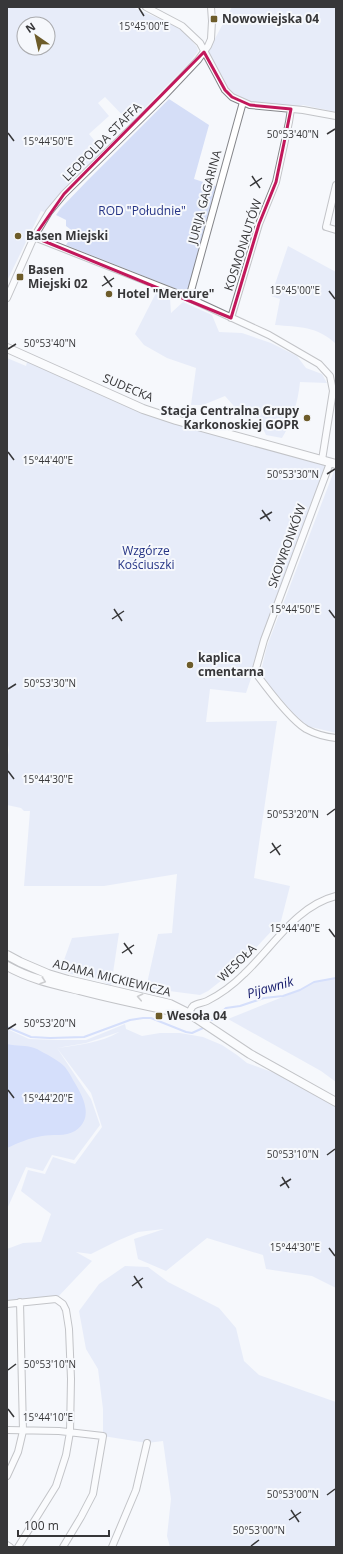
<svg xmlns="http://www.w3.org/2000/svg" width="343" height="1554" font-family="'Open Sans',sans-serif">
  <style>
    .green { fill: #d5def7; fill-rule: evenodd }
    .water { fill: #adc0fb }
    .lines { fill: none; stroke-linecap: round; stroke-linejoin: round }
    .stream { stroke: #adc0fb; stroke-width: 2 }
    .minor-casing { stroke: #848589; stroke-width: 8 }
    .tertiary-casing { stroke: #848589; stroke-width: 10 }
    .minor { stroke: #fff; stroke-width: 6 }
    .tertiary { stroke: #fff; stroke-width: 8 }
    .oneway { stroke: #9b9b9c }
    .marked { fill: none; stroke: #c2185b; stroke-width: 3; stroke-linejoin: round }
    .ticks { fill: none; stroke: #373739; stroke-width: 1.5 }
    .poi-dot { fill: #6d5c2a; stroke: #f6f8fc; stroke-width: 1.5 }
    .labels { text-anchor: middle; stroke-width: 4; stroke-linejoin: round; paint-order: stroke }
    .poi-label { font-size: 12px; font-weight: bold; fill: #373739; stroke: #f6f8fc; text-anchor: start }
    .street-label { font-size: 12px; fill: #373739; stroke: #f6f8fc }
    .park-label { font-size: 12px; fill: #253485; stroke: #f6f8fc }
    .water-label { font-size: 13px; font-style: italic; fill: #141a6b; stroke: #f6f8fc }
    .ticks-label { font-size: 10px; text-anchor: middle; fill: #373739; stroke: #f6f8fc; stroke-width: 4; stroke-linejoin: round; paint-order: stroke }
  </style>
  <rect width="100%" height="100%" fill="#f6f8fc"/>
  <!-- green -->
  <path class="green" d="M7,7H132L174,25L187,35L197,47L198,51L190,62L130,123L105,97L98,103L109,116L89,134L103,151L44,212L41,211L7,281ZM24,24H48V48H24Z
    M232,7H336V112L303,105L291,109L257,105L232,97L204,52L211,46Z
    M169,99L209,125L194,179L216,186L187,293L66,245L74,232L66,226V220L56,215L61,208L87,181Z
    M288,246L336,272V344C317,326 299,327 275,325L280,299L271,296Z
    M156,293L170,298L171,313L183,302L212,315L219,332L242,333L271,343L297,356L306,368L322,374L327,383L300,382C298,402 292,422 282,438L266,435L258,418L240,413L225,396L203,405H191L196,368L167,358L144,345L135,334Z
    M7,358L26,366L28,358L128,402L330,463L264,640L246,693L210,689L206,722L277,721L254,878L290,886L281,921L236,969L208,991L200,995L146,988L158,934L172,933L177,874L104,886H24L30,811H24L21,808L7,805V760L9,750L7,740Z
    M334,471H336V733L307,726L292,712L264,680L261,671L267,646Z
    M119,933L111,986C95,976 78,977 60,971L72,938Z
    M336,978V1082L321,1071L228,1019L300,990L314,982Z
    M125,1024L126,1029L142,1036L160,1033H180L203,1037L222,1045L237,1055L247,1063L305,1084L336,1102V1288L312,1276L266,1269L263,1255L207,1238L166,1271L138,1259L134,1239L164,1229L138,1232L117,1241L91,1254L76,1252L92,1261L56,1299L7,1304V1249L23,1243L41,1242L51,1214L21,1191L28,1170L45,1174L53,1157L75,1164L102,1127L91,1093L57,1048C78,1045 101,1043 119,1032L86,1043L57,1048L91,1099L100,1125L74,1160L52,1155L43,1171L26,1167L7,1209V1029L29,1039L58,1040H86Z
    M125,1266L148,1267L168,1282L219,1308L236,1328L244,1361L259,1375L336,1402V1547H170L167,1536L171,1499L163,1441L147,1443L103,1436V1409L98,1369L86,1349L79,1311L99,1284Z"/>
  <!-- water -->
  <path class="water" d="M7,1044C17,1047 25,1044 37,1049C44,1053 60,1061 65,1067C68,1071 71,1076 73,1080C83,1096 95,1118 75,1131C65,1137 52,1134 42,1136C29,1138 18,1143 7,1148Z"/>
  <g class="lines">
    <!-- stream -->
    <path class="stream" d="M212,1020L226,1008L240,1006L264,998L283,996L300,990L314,982L336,978
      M7,1027L31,1037L50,1038L84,1037L130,1020L143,1018H151L186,1032L192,1033L203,1028"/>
    <defs>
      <path id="minor" d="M146,7L182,26L200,43L225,90L232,97L250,105L303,110L336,116
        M336,185L326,227L336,230
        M34,237L189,298L269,335L319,364L330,376L333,391L322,460
        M7,298L34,237L49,212L64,194L164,96L198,60L208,46L211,39L212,21L211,7
        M189,298L243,102
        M231,318L259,224L276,182L289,122L291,109
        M330,463L264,640L255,672C266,687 290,719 306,729C315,734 327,737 336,738
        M190,1014C190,1011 190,1009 193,1006C197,1003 203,1003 207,1001C221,994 233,985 244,974C273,947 296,906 336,896
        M7,1304L56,1299L63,1304L66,1310L69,1329L71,1379L70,1432L66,1455L56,1486L18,1547
        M7,1430L59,1431L103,1436L93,1494L81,1517L63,1547
        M7,1476L18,1452L23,1431L20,1302
        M7,1545L10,1547
        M112,1547L136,1490L147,1443"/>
      <path id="tertiary" d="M7,348L143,409L176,420L336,464
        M7,955L20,962L48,974L68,980L170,1004L190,1014L250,1054L336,1102
        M7,966C30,979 54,984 79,990C113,999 147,1006 181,1013"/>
    </defs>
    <!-- minor casing -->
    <use href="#minor" class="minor-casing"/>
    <!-- tertiary casing -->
    <use href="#tertiary" class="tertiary-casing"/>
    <!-- minor -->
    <use href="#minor" class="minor"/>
    <!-- tertiary -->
    <use href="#tertiary" class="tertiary"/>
  </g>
  <!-- one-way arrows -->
  <defs><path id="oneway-chevron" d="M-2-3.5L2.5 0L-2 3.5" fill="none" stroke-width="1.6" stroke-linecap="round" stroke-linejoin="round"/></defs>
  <g class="oneway">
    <use href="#oneway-chevron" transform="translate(43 981) rotate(19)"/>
    <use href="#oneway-chevron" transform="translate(140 997) rotate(-168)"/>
  </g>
  <!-- marked area -->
  <path d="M0 0H343V1554H0ZM204,52L225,90L232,97L250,105L291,109L276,182L259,224L231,318L34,237L64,194Z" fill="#f6f8fc" fill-opacity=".55" fill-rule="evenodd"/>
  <path class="marked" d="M204,52L225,90L232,97L250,105L291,109L276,182L259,224L231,318L34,237L64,194Z"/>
  <!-- ticks -->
  <path class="ticks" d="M139,8L144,16M8,133L14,141M327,134L335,129M252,176L260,188M250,186L262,178M104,276L112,287M102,286L114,278M329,291L335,299M8,349L16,344M8,452L14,460M327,474L335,469M262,510L270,521M260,519L272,512M114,609L122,621M329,610L335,618M112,619L124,611M8,689L16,684M8,771L14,779M327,815L335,809M272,843L280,855M270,853L281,845M329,929L335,937M124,943L132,954M122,953L134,945M8,1029L16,1024M8,1090L14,1098M327,1155L335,1149M282,1177L289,1188M280,1186L291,1179M329,1248L335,1256M134,1276L142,1288M132,1286L143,1278M8,1370L16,1364M8,1409L14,1417M327,1495L335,1489M291,1510L299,1522M289,1520L301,1512M251,1546L259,1540"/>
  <!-- markers -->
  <g class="poi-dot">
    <rect x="210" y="15" width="8" height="8" rx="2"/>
    <circle cx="18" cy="236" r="4"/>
    <rect x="16" y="273" width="8" height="8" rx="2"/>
    <circle cx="109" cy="294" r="4"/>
    <circle cx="307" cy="418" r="4"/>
    <circle cx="190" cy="665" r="4"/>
    <rect x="155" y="1012" width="8" height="8" rx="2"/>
  </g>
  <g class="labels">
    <!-- poi labels -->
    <g class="poi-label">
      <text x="222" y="23">Nowowiejska 04</text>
      <text x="26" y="240">Basen Miejski</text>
      <text x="28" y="274">Basen<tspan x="28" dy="14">Miejski 02</tspan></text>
      <text x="117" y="298">Hotel "Mercure"</text>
      <text x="299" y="415" text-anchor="end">Stacja Centralna Grupy<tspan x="299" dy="14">Karkonoskiej GOPR</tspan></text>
      <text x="198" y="662">kaplica<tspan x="198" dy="14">cmentarna</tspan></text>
      <text x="167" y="1020">Wesoła 04</text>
    </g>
    <!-- street labels -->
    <g class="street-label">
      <text transform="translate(102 142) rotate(-45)" y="4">LEOPOLDA STAFFA</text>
      <text transform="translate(205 197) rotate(-75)" y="4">JURIJA GAGARINA</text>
      <text transform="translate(243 245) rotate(-72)" y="4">KOSMONAUTÓW</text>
      <text transform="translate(128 388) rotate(23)" y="4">SUDECKA</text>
      <text transform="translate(287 546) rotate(-70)" y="4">SKOWRONKÓW</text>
      <text transform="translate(237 963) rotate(-44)" y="4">WESOŁA</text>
      <text transform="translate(112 978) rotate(14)" y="4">ADAMA MICKIEWICZA</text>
    </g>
    <!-- park labels -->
    <g class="park-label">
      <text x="142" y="215">ROD "Południe"</text>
      <text x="146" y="555">Wzgórze<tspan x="146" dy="14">Kościuszki</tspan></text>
    </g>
    <!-- water labels -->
    <g class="water-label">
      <text transform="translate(270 987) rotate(-16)" y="5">Pijawnik</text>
    </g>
  </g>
  <g class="ticks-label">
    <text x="144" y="30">15°45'00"E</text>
    <text x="293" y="138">50°53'40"N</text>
    <text x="48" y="145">15°44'50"E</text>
    <text x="295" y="294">15°45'00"E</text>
    <text x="50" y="347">50°53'40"N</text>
    <text x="48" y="464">15°44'40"E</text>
    <text x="293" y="478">50°53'30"N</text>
    <text x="295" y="613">15°44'50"E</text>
    <text x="50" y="687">50°53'30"N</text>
    <text x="48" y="783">15°44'30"E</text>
    <text x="293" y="818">50°53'20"N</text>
    <text x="295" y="932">15°44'40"E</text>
    <text x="50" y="1027">50°53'20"N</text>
    <text x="48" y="1102">15°44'20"E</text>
    <text x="293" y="1158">50°53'10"N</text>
    <text x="295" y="1251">15°44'30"E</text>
    <text x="50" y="1368">50°53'10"N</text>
    <text x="48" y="1421">15°44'10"E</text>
    <text x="293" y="1498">50°53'00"N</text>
    <text x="259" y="1534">50°53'00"N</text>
  </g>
  <!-- border -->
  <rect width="343" height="1554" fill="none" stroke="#373739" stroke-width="16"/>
  <!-- north arrow -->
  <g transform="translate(36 36) rotate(326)"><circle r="19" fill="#f6f8fc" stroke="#aaabae"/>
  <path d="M0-3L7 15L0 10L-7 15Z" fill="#6d5c2a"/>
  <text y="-6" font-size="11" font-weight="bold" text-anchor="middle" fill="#373739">N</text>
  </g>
  <!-- scale -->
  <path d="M18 1530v6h91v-6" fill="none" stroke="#373739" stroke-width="2"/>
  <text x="24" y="1530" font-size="12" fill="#373739" stroke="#f6f8fc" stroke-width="3" paint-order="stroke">100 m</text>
</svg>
